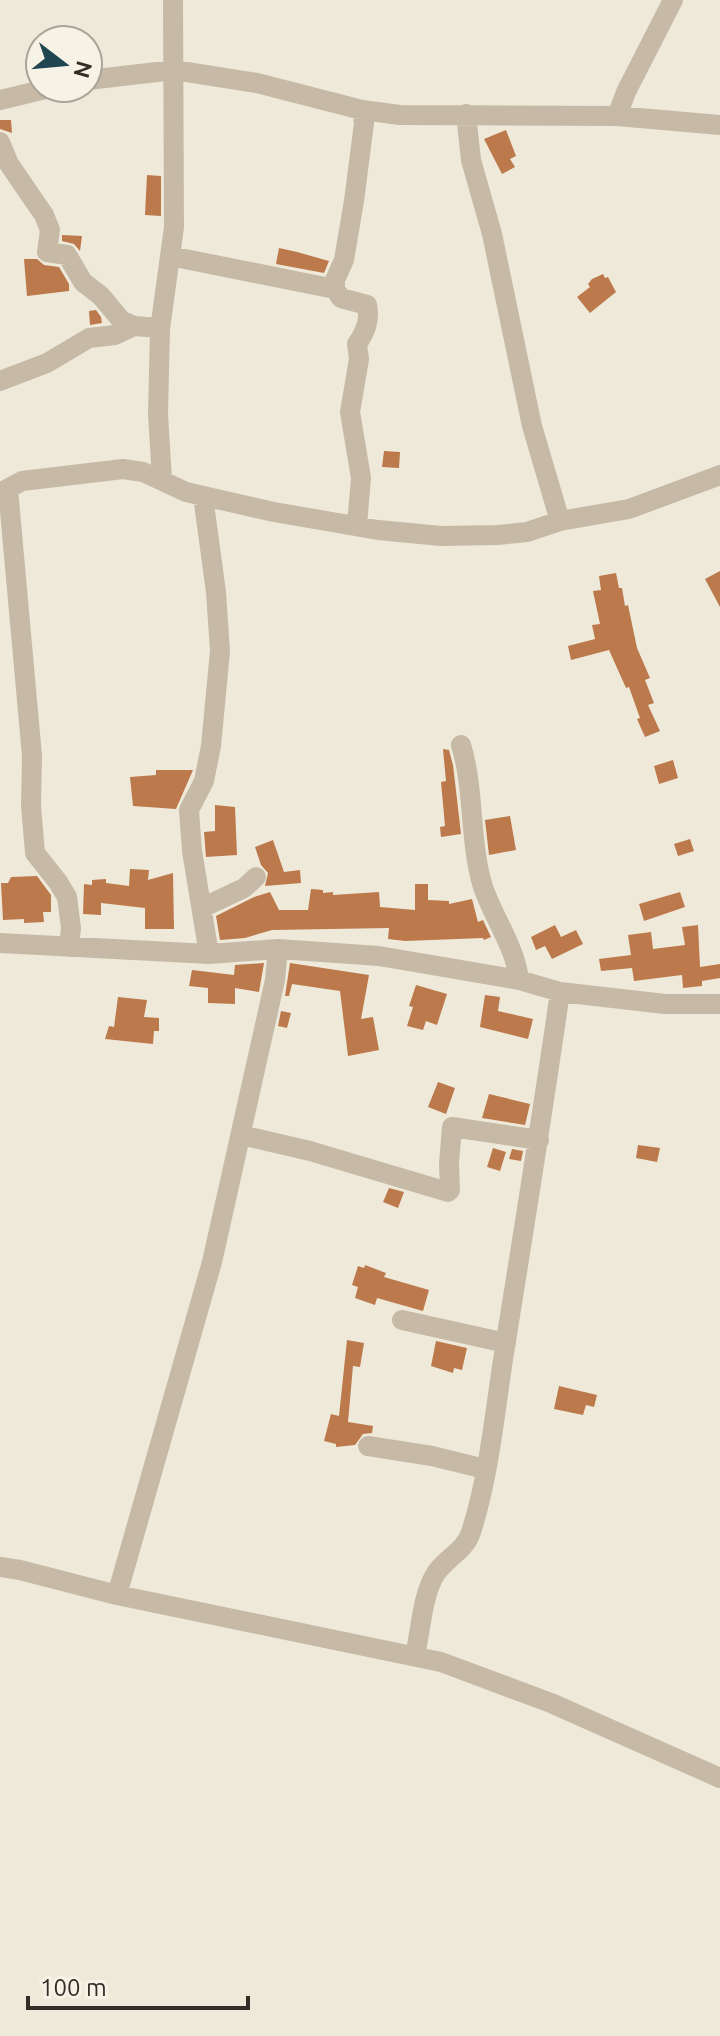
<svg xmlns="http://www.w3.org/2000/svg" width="720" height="2036" font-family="Ubuntu,sans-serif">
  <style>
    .building { fill: #bc794b }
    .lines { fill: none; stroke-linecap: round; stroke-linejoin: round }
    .minor { stroke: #c6baa7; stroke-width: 20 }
  </style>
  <rect width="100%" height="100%" fill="#efe9da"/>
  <!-- building -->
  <path class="building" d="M0,120H11L12,133L0,129Z
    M506,130L516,156L510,159L515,167L502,174L484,139Z
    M147,175L161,176V216L145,215Z
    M62,235L82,236L80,251L74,244L62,241Z
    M279,248L297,252L329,261L324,273L276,264Z
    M24,259H37L44,265L59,267L69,284V291L27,296Z
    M603,274L605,278L608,277L616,292L590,313L577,297L590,287L588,284L592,279Z
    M96,310L101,317L102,323L90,325L89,311Z
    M384,451L400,452L399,468L382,467Z
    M720,571V607L705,579Z
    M616,573L619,588H622L625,606L628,605L637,648L650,678L645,680L654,703L648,705L660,731L645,737L637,719L640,718L629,687L626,688L609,650L571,660L568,646L595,639L592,625L600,624L593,591L601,590L599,576Z
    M443,749L449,750L453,765L461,834L441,837L440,827L445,826L441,782L446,781Z
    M673,760L678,778L659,784L654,766Z
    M156,770H193L176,809L133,806L130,777L156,775Z
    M215,805L235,807L237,855L206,857L204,832L215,831Z
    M510,816L516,850L489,855L485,820Z
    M690,839L694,851L678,856L674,844Z
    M273,840L284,872L300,870L301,883L265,886L268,873L261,865L255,847Z
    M130,869L149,870L148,880L173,873L174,929H145V908L101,903V915L83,914L84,884L92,885V880L106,879V883L129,886Z
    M37,876L51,895V912H43L44,922L24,923V919L3,920L1,883H8L11,877Z
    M415,884H428V900L449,901V904L472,899L478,922L483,920L491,937L484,940L483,938L405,941L388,939L389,928L272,930L245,938L220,940L216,916L254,897L270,892L279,910H308L311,889L323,890V893L333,892V895L379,892L380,907L415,910Z
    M680,892L685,907L644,921L639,904Z
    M555,925L561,937L576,930L583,944L552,959L545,946L536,950L531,937Z
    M698,925L700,967L720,964V978L702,981V986L683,988L682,975L634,981L632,968L601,971L599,959L631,955L628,935L651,932L653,949L685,945L682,927Z
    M264,963L259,992L235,988V1004L208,1003V988L189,986L192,970L234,975L235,965Z
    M290,963L369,975L361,1019L373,1017L379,1050L348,1056L340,991L292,984L289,996H285Z
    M416,985L447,994L437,1025L426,1021L423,1030L407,1026L413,1007L409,1006Z
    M485,995L500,997L498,1011L533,1019L528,1039L480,1027Z
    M118,997L147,1000L144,1017L159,1018V1031H154L153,1044L105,1039L109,1026L114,1027Z
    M281,1011L291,1013L287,1028L278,1026Z
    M438,1082L455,1088L446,1114L428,1107Z
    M489,1094L530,1104L525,1125L482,1118Z
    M638,1145L660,1148L657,1162L636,1158Z
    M493,1148L506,1152L500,1171L487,1167Z
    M512,1149L523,1151L521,1161L509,1159Z
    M389,1188L404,1192L398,1208L383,1202Z
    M365,1265L386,1273L384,1277L429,1290L423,1311L377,1298L375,1305L355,1298L358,1287L352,1285L358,1266L364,1268Z
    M347,1340L364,1343L360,1367L353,1366L348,1422L373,1426L372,1433L363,1434L355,1445L336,1447V1444L324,1441L331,1414L339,1416Z
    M436,1341L467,1348L462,1370L454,1368L453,1373L431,1366Z
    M559,1386L597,1395L594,1407L586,1405L583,1415L554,1409Z"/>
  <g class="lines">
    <!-- minor -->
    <path class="minor" d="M88,80L174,70L257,83L362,110L400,115L617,116L720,125
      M0,100L50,88
      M466,114L471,160L492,234L532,426L560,521
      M617,116L626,92L673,0
      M0,142L9,164L44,215L50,230L47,252L67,255L83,282L101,296L121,320L134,326L160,328
      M170,256L335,289
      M0,381L47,363L89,338L115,335L134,326
      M162,480L158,414L160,329L174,227L173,0
      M8,489L32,756L31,806L35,853L58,882L67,897L71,928L69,947
      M0,493L22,481L123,469L143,472L186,492L274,512L378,530L441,536L498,535L527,532L560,521L629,509L720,475
      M203,496L216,592L220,651L211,746L204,781L189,810L192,851L209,954
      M357,525L361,478L350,412L359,359L357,344C366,331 370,320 367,305L341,298L335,289V280L344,260L354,201L364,123L362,110
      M461,745C475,791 469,841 483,887C494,919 515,946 519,980
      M202,908L244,888L256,877
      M0,943L209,954L278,949L379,956L519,980L560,992L665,1004H720
      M241,1135L310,1151L448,1192L450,1190L449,1163L452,1127L539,1140
      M402,1320L506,1343
      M368,1446L432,1456L485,1469
      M0,1567L20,1570L117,1595L441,1662L551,1703L720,1778
      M117,1595L212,1262L275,980L278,949
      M415,1655C421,1630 422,1595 436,1573C447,1557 465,1551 471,1532C490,1473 495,1408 505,1347C524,1228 543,1111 560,992"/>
  </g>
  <!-- north arrow -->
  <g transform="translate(64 64) rotate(106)"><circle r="38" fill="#f7f2e6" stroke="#a9a39a" stroke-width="2"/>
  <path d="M0-6L14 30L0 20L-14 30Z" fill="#204651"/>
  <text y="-12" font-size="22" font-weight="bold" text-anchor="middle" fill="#332d27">N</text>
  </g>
  <!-- scale -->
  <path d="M28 1996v12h220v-12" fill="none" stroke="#332d27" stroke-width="4"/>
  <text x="40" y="1996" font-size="24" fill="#332d27" stroke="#f7f2e6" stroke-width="6" paint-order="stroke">100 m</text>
</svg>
